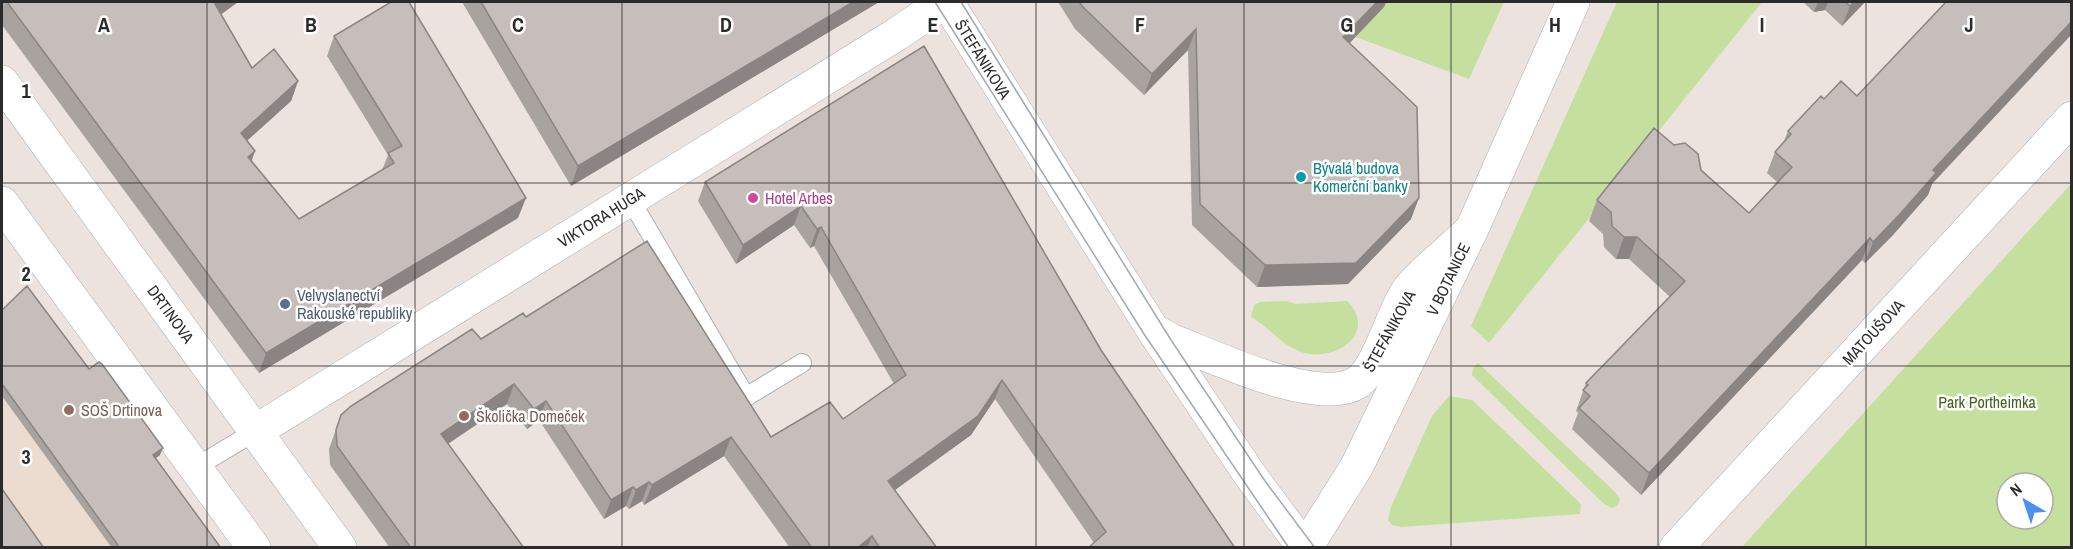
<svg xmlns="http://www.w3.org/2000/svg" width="2073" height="549" font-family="'Archivo Narrow',sans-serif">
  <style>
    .education { fill: #ecdccf }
    .green { fill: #c5df9f; fill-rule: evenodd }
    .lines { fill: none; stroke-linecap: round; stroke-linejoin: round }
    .service-casing { stroke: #abb0b7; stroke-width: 20 }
    .minor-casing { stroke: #abb0b7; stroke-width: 34 }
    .secondary-casing { stroke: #abb0b7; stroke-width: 34 }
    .service { stroke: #fff; stroke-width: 18 }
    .minor { stroke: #fff; stroke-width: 33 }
    .secondary { stroke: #fff; stroke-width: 33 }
    .tram { stroke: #a2a9b4; stroke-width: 1.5 }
    .wall { fill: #a9a3a0 }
    .shaded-wall { fill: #8a8582 }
    .building { fill: #c5beba; stroke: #8a8582; stroke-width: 1.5 }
    .grid { fill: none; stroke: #2b2b2b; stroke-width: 1.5; stroke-opacity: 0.55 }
    .culture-dot { fill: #0f9aa8; stroke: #fff; stroke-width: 2 }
    .hotel-dot { fill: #d1479c; stroke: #fff; stroke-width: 2 }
    .service-dot { fill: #5c6f8a; stroke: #fff; stroke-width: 2 }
    .education-dot { fill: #8d6e63; stroke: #fff; stroke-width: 2 }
    .labels { text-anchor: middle; stroke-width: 5; stroke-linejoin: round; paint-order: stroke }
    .street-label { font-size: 16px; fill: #2b2b2b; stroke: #fff }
    .culture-label { font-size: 16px; fill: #0d838f; stroke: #fff; text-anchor: start }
    .hotel-label { font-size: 16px; fill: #b23c85; stroke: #fff; text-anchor: start }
    .service-label { font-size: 16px; fill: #4e5e75; stroke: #fff; text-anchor: start }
    .park-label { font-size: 16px; fill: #3f6420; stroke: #fff }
    .education-label { font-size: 16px; fill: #785e54; stroke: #fff; text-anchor: start }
    .grid-label { font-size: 20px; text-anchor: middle; font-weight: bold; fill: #2b2b2b; stroke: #fff; stroke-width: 5; stroke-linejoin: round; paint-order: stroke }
  </style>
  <rect width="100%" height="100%" fill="#ece3df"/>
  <!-- education -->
  <path class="education" d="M2,315L151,462L214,547L2,548Z"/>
  <!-- green -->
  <path class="green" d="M1387,2H1504L1469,79L1356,37Z
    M1617,2H1762L1489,343L1471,326Z
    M2071,184V547H1742ZM2007,483H2043V519H2007Z
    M1286,301L1296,304L1347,301C1379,333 1335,363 1301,352C1281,345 1269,327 1251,317L1254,305L1260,302Z
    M1478,363L1615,492L1620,499L1618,505L1612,508L1604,504L1472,375L1473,368Z
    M1449,396L1472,400L1581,504L1580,514L1401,527L1392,525L1388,520L1391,507L1432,416Z"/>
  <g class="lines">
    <defs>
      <path id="service" d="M630,199L746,397L802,363
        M196,467L256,431"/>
      <path id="minor" d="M947,2L1153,330L1250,475L1304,548
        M2,82L340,548
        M2,203L254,548
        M1153,330L1171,340C1212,356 1319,408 1358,382C1379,367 1392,313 1408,290C1424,270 1452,249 1471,230
        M256,431L897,34L944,2
        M1676,548L2072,118"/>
      <path id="secondary" d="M1303,548L1310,541L1357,466L1472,229L1573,2"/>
    </defs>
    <!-- service casing -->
    <use href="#service" class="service-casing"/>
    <!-- minor casing -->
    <use href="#minor" class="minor-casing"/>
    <!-- secondary casing -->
    <use href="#secondary" class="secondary-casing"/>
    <!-- service -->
    <use href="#service" class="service"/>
    <!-- minor -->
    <use href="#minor" class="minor"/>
    <!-- secondary -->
    <use href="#secondary" class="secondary"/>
    <!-- tram -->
    <path class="tram" d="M935,2L1144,334L1289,548
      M961,2L1171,340L1265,481L1315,548"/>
  </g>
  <!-- wall -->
  <path class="wall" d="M2,2H238L221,14L252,68L298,81L291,101L247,141L252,161L299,219L382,170L388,155L327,56L334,36L518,218L259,373L2,25Z
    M462,2H879L571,186Z
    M1058,2H1386L1384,7L1350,43L1411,219L1348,284L1257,287L1192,225L1188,50L1144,95L1075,29Z
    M1803,2H1865L1842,26L1825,10L1814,12Z
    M924,46L1101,350L1235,548L1094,543L995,399L971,435L895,490L937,548H790L724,456L644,505L642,501L629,509L626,506L604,519L539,420L527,429L507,404L448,444L524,548H390L330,465L329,449L341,415L481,339L526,317L771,437L843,419L894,384L814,246L810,248L794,225L736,264L698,201L705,182Z
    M1788,131L1932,184L1928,195L1892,236L1865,263L1862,260L1641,495L1572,429L1578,413L1576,411L1586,383L1670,297L1629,259H1616L1604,247L1603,234L1589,221L1597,200L1701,170L1749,213L1777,182L1767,173L1775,152L1784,141Z
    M2,310L89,369L160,455L156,458L221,548H112L2,396Z"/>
  <!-- shaded-wall -->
  <path class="shaded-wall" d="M218,2H238L208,24L215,4Z
    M853,2H879L571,186L578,166Z
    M1377,2H1386L1384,7L1335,58L1343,37Z
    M1818,2H1828L1825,10L1814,12Z
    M1854,2H1865L1842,26L1850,6Z
    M2072,21V34L1932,184L1928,195L1892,236L1865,263L1873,242L1933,170Z
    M1196,29L1188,50L1144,95L1152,74Z
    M298,81L291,101L233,153L241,133Z
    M255,151L248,171V157Z
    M526,198L518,218L259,373L266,353Z
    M1419,198L1411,219L1348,284L1257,287L1265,265Z
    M801,206L794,225L736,264L743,245Z
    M821,227L814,246L810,248L817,229Z
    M1624,237H1637L1629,259H1616Z
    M1870,238L1862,260L1641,495L1649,473Z
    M1002,380L995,399L971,435L881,500L888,481Z
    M514,384L507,404L434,453L441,434Z
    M546,401L539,420L527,429L534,409Z
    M731,437L724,456L644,505L652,485Z
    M163,448L160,455L150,462L153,455Z
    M649,482L642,501L629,509L636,490Z
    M633,487L626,506L604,519L611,500Z
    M872,536L867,548H857Z"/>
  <!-- building -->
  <path class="building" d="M7,2H218L215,4L252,68L274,49L298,81L241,133L255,151L248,157L299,219L394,163L388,153L402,146L334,36L391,2H409L526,198L266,353Z
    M481,2H853L578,166Z
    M1079,2H1377L1343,37L1417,107L1419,198L1356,263L1265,265L1200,204L1196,29L1152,74L1083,7Z
    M1845,2H1854L1850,6Z
    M1946,2H2072V21L1933,170L1936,173L1900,214L1873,242L1870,238L1649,473L1579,408L1590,396L1583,390L1588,385L1586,383L1685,281L1637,237H1624L1612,226L1611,212L1597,200L1654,128L1674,145L1685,143L1698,154L1701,170L1749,213L1792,167L1775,152L1791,134L1788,131L1821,96L1824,99L1841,81L1857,96Z
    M924,46L1101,350L1235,548H1088L1106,532L1002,380L978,416L888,481L937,548H880L872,536L857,548H812L731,437L652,485L649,482L636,490L633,487L611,500L546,401L534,409L514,384L441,434L524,548H411L337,446L336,430L341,415L351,406L472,329L481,339L523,313L526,317L647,241L771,437L830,402L843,419L906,375L821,227L817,229L801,206L743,245L705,182Z
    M27,286L89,369L99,362L102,364L163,448L153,455L221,548H120L2,384V310Z
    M2,489L44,548H2Z"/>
  <!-- grid -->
  <path class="grid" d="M207,2V548M415,2V548M622,2V548M829,2V548M1036,2V548M1244,2V548M1451,2V548M1658,2V548M1866,2V548M2,183H2072M2,366H2072"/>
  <!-- markers -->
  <circle class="culture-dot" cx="1301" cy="177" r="6"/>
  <circle class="hotel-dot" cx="753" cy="198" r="6"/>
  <circle class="service-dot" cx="285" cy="304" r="6"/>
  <g class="education-dot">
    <circle cx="69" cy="410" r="6"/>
    <circle cx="464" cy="416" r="6"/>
  </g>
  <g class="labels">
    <!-- street labels -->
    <g class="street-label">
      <text transform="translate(983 59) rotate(58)" y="6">ŠTEFÁNIKOVA</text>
      <text transform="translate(601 217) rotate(-32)" y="6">VIKTORA HUGA</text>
      <text transform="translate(1448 279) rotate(-64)" y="6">V BOTANICE</text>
      <text transform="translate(171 314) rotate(54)" y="6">DRTINOVA</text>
      <text transform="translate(1389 331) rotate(-61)" y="6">ŠTEFÁNIKOVA</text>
      <text transform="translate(1873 332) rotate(-47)" y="6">MATOUŠOVA</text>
    </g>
    <!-- culture labels -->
    <g class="culture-label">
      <text x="1313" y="174">Bývalá budova<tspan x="1313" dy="18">Komerční banky</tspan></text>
    </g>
    <!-- hotel labels -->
    <g class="hotel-label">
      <text x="765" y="204">Hotel Arbes</text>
    </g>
    <!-- service labels -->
    <g class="service-label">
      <text x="297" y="301">Velvyslanectví<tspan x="297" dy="18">Rakouské republiky</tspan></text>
    </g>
    <!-- park labels -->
    <g class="park-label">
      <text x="1987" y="408">Park Portheimka</text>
    </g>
    <!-- education labels -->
    <g class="education-label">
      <text x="81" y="416">SOŠ Drtinova</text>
      <text x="476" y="422">Školička Domeček</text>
    </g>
  </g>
  <g class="grid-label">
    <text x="104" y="32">A</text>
    <text x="311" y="32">B</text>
    <text x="518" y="32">C</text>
    <text x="726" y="32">D</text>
    <text x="933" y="32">E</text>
    <text x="1140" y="32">F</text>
    <text x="1347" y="32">G</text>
    <text x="1555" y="32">H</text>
    <text x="1762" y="32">I</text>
    <text x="1969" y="32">J</text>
    <text x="26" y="98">1</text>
    <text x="26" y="281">2</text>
    <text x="26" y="464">3</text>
  </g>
  <!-- border -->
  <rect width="2073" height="549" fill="none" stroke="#2b2b2b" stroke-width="6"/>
  <!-- north arrow -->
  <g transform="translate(2025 501) rotate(321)"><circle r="28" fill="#ffffff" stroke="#aaaaaa" stroke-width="1.5"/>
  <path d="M0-4.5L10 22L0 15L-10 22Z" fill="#4a91ed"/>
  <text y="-9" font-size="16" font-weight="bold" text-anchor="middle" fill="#2b2b2b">N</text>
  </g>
</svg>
